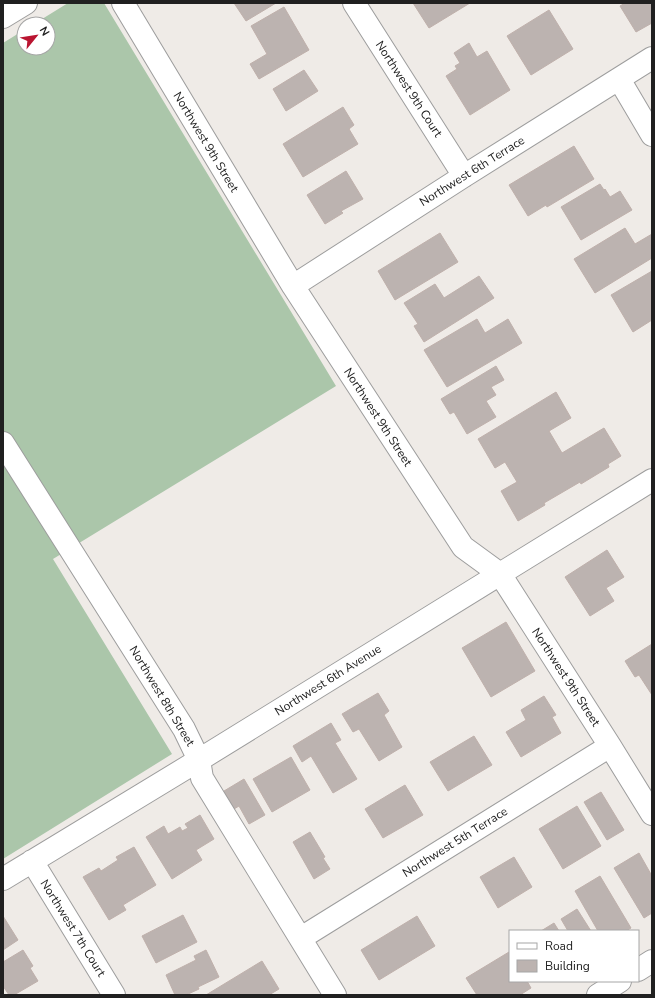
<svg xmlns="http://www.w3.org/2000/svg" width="655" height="998" font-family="'Nunito Sans',sans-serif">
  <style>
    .cemetery { fill: #abc6aa }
    .building { fill: #bcb3b0; stroke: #bfb0ab }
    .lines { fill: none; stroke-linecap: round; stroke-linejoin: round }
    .street-casing { stroke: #9d9d9d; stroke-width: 24 }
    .street { stroke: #fff; stroke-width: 22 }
    .labels { text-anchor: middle; stroke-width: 3; stroke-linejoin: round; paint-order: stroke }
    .street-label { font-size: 12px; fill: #202020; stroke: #fff }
  </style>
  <rect width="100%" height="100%" fill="#efebe7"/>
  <!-- cemetery -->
  <path class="cemetery" d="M68,3H104L336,386L53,559L172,754L3,859V43L24,30V48H48V24H34Z"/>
  <!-- building -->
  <path class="building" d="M234,3H276L246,21Z
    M413,3H470L429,28Z
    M625,3H652V23L636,32L620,6Z
    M284,7L309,50L259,79L250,64L267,54L251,26Z
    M549,10L573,49L531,75L507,36Z
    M469,43L477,57L487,51L510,90L470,115L446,76L457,69L455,66L460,63L454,53Z
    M304,70L318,91L286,111L273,89Z
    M343,107L354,125L349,129L358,144L303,177L283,144Z
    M574,146L594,179L547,207L546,205L528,216L509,185Z
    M346,171L363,199L341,211L343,213L325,224L307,195Z
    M600,184L604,190L605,189L610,197L620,191L632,210L581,240L561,207Z
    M625,228L635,244L652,234V258L595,293L574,259Z
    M440,233L458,262L395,300L378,271Z
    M652,271V320L633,332L611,295Z
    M479,276L494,298L424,342L414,326L418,324L404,303L435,284L444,298Z
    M477,319L485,333L508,319L522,343L447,387L424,350Z
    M496,366L504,380L491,387L496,395L486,401L496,417L467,434L454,412L450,414L441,399Z
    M556,392L571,418L549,431L562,453L604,428L621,456L608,464L609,467L581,484L580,482L544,503L545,505L518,521L501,491L517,482L505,462L495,468L478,439Z
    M607,550L624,577L606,588L614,601L590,616L565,577Z
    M506,622L535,671L491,697L462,648Z
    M652,644V695L639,675L635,677L625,661Z
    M378,693L389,711L384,715L402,747L379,761L359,729L353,732L342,714Z
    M544,696L556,715L552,717L561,733L521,757L506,732L526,720L521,710Z
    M331,723L341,740L335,743L357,779L333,793L311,756L302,762L293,746Z
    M474,736L492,765L448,791L430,762Z
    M291,757L310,790L272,812L253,779Z
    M244,779L265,815L249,824L239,806L234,809L224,791Z
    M405,785L423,815L383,838L365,809Z
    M601,792L624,830L607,840L584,802Z
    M577,806L601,846L563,869L539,829Z
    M200,815L214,839L196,850L202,860L172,879L146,837L164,826L168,834L180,827L182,831L188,828L185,824Z
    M310,832L325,857L323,858L330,869L314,879L293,842Z
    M134,847L156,885L123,905L126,910L109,920L83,877L99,868L101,871L118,860L116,857Z
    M639,853L652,876V913L644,918L614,868Z
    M514,857L532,887L498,908L480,877Z
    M600,876L631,928L626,931H598L575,891Z
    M577,909L591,931H568L561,919Z
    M183,915L197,942L156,963L142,936Z
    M3,916L18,940L3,950Z
    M417,916L435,946L379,980L361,950Z
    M554,923L559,931H541Z
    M23,950L33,966L30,968L38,981L14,995H9L3,986V962Z
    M206,950L219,977L198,987L199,989L186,995H175L166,975L196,960L194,956Z
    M509,952L510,953V981H527L531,988L520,995H477L466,978Z
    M262,961L279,989L269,995H206Z"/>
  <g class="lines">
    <defs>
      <path id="street" d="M123,3L293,286L463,547L500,574L610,746L652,814
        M354,3L464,176
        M3,17L26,3
        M619,79L652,135
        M293,286L464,176L652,58
        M3,443L184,729L199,760L202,778L335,995
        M32,861L114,995
        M3,879L199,760L652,480
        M301,938L610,746
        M638,970L652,961
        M598,995L620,981"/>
    </defs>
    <!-- street casing -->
    <use href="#street" class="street-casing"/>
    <!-- street -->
    <use href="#street" class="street"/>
  </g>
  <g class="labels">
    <!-- street labels -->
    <g class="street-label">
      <text transform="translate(409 89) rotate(57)" y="4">Northwest 9th Court</text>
      <text transform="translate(206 142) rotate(59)" y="4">Northwest 9th Street</text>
      <text transform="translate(472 171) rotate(-32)" y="4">Northwest 6th Terrace</text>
      <text transform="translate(378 417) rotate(57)" y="4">Northwest 9th Street</text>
      <text transform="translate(566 677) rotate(57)" y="4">Northwest 9th Street</text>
      <text transform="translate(328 680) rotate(-32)" y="4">Northwest 6th Avenue</text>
      <text transform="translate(162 696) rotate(59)" y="4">Northwest 8th Street</text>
      <text transform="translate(455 842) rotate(-32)" y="4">Northwest 5th Terrace</text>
      <text transform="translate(73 928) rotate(58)" y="4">Northwest 7th Court</text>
    </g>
  </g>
  <!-- border -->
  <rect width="655" height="998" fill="none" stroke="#202020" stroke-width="8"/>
  <!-- legend -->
  <rect x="509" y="930" width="130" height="52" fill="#ffffff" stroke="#a6a6a6"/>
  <rect x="517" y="943" width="20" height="6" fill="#ffffff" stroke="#a6a6a6"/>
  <text x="545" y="950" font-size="12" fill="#202020">Road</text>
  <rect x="517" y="960" width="20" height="12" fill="#bcb3b0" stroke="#a6a6a6"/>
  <text x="545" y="970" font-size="12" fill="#202020">Building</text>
  <!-- north arrow -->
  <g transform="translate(36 36) rotate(60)"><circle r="19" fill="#ffffff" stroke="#a6a6a6"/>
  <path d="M0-3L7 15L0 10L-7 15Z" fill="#ba1531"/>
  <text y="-6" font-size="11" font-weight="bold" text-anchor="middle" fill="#202020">N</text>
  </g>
</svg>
